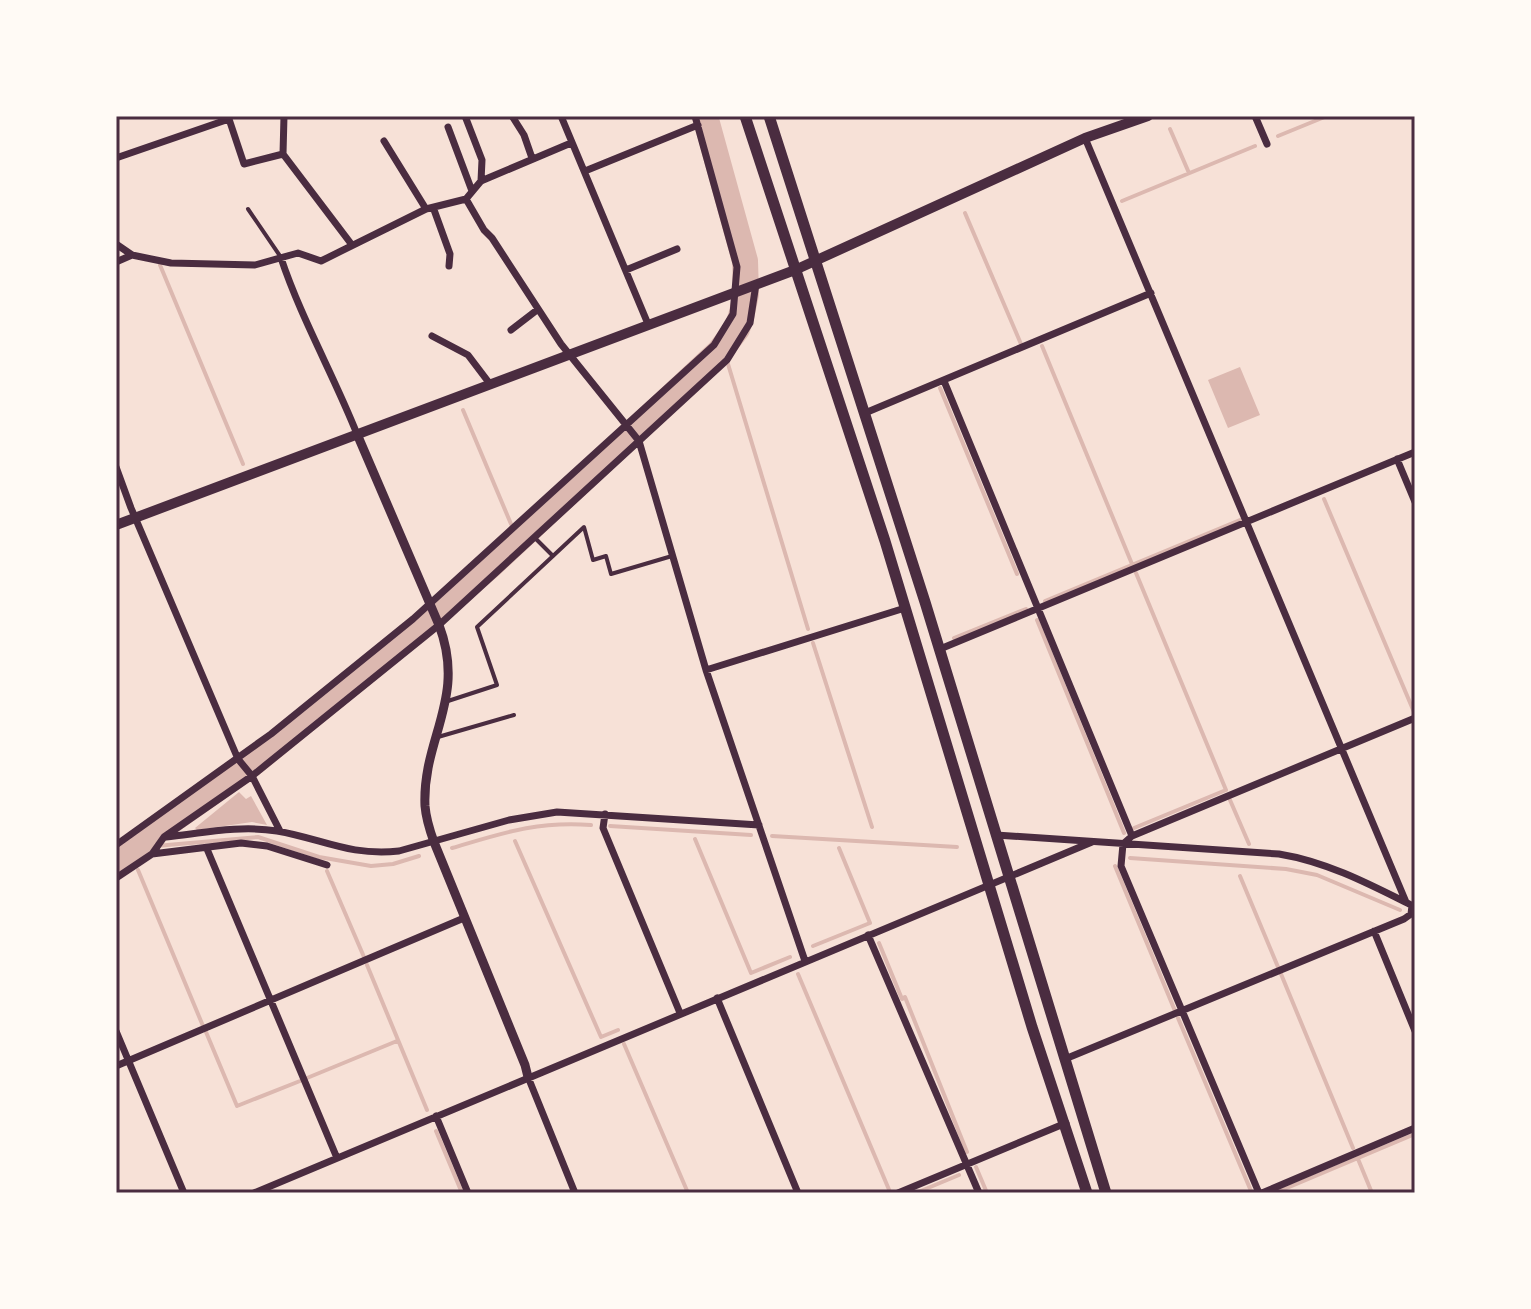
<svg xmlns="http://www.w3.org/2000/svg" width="1531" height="1309" font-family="Helvetica,sans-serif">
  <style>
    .water { fill: #dcb8b0 }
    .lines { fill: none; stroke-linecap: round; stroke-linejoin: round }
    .stream { stroke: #dcb8b0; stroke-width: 4 }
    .river { stroke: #dcb8b0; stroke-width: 26 }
    .service { stroke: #4a2c40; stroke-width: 4 }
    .minor { stroke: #4a2c40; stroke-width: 7 }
    .tertiary { stroke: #4a2c40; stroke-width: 9 }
    .secondary { stroke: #4a2c40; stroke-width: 10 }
    .primary { stroke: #4a2c40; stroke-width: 11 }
    .neatline { fill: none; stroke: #4a2c40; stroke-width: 3 }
  </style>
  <rect width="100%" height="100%" fill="#f7e1d7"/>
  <!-- water -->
  <path class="water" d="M1240,367L1260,415L1228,428L1208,380Z
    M239,792L246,799L251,796L267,825L252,822L197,830L195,828Z"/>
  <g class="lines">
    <!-- stream -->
    <path class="stream" d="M1170,129L1189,173
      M1278,136L1327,116
      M1122,201L1255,146
      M965,213L1021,344
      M160,265L243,464
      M1042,346L1132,564
      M728,364L808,629
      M940,388L1017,574
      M463,410L511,524
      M1324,499L1414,712
      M1045,601L1240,520
      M1037,620L1124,833
      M954,638L1026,609
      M813,643L872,827
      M1230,800L1249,844
      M610,826L751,835
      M1134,828L1226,790L1136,573
      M772,836L957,847
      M695,839L751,973L790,957
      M515,841L601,1037L618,1030
      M133,848L258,837L319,857L371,866L393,864L419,856
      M452,848C503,833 536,821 591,825
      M1130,858L1286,869L1317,875L1400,910
      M1115,866L1175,1011
      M138,870L203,1026
      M327,871L364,957
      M1240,876L1278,967
      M879,943L902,999L905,997L967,1152
      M813,946L870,923L839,848
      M367,965L427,1110
      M798,974L890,1192
      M1281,974L1353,1148
      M1178,1018L1251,1191
      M206,1032L237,1106L300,1081
      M624,1044L688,1193
      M307,1078L397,1041
      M436,1131L462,1193
      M1358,1159L1372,1193
      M976,1167L987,1193
      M916,1193L959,1175
      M1275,1193L1415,1134"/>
    <!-- river -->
    <path class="river" d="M116,860L252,764L397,646L490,566L719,352L737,329L742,313L746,294L745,261L705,116"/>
    <!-- service -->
    <path class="service" d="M248,209L280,256
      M535,538L553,556
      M448,701L497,685L477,627L584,527L593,560L606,556L611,574L672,556
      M438,737L514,715"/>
    <!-- minor -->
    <path class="minor" d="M284,116L283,154L352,245
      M465,116L482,160L481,181
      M512,116L524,135L532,158
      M561,116L648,324
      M1255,116L1267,144
      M448,127L472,191
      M1085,138L1406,902
      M384,141L426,209
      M116,158L229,119L244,164L283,154
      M585,171L698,125
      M466,199L484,230L492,238L561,344L639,441L706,670L805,961
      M433,207L450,254L449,266
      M116,244L132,255L171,263L255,265L298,253L321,261L426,209L466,199L481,181L571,143
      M281,258C301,318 334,376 357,434
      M116,262L132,255
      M626,270L677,249
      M511,330L537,310
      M432,336L468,355L490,384
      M944,381L1132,836L1123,844L1121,866L1259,1193
      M865,413L1151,293
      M1397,459L1415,502
      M116,467L131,508L238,759L252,776L280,831
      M940,649L1415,452
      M706,670L905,608
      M605,814L603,828L680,1013
      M996,835L1279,854C1328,862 1371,885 1415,907
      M1132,836L1415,718
      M166,837C203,833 240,825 277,831C323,839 348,856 399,851L509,820L557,812L759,825
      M116,845L271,734L413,619L714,345L733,314L737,267L695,116
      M207,849L337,1158
      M152,854L164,837L252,776L439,625L727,360L750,323L756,284
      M116,878L152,854L241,843L267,846L327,865
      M1374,931L1415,1031
      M868,935L979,1193
      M717,998L798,1193
      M116,1031L184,1193
      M1065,1059L1404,919L1411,914L1412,906
      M116,1066L464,918
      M528,1077L575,1193
      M436,1116L468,1193
      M254,1193L1092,842
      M898,1193L1066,1123
      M1262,1193L1415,1128"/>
    <!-- tertiary -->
    <path class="tertiary" d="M357,434L439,625C467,699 422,738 425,806C426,818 430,831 434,842L525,1065L528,1077"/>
    <!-- secondary -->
    <path class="secondary" d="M116,525L795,270L1085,138L1148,116"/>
    <!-- primary -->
    <path class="primary" d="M745,116L885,541L1032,1027L1087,1193
      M769,116L925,602L1106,1193"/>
  </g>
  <!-- border -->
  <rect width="1531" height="1309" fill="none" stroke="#fffaf5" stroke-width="236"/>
  <rect x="118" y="118" width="1295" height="1073" class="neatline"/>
</svg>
